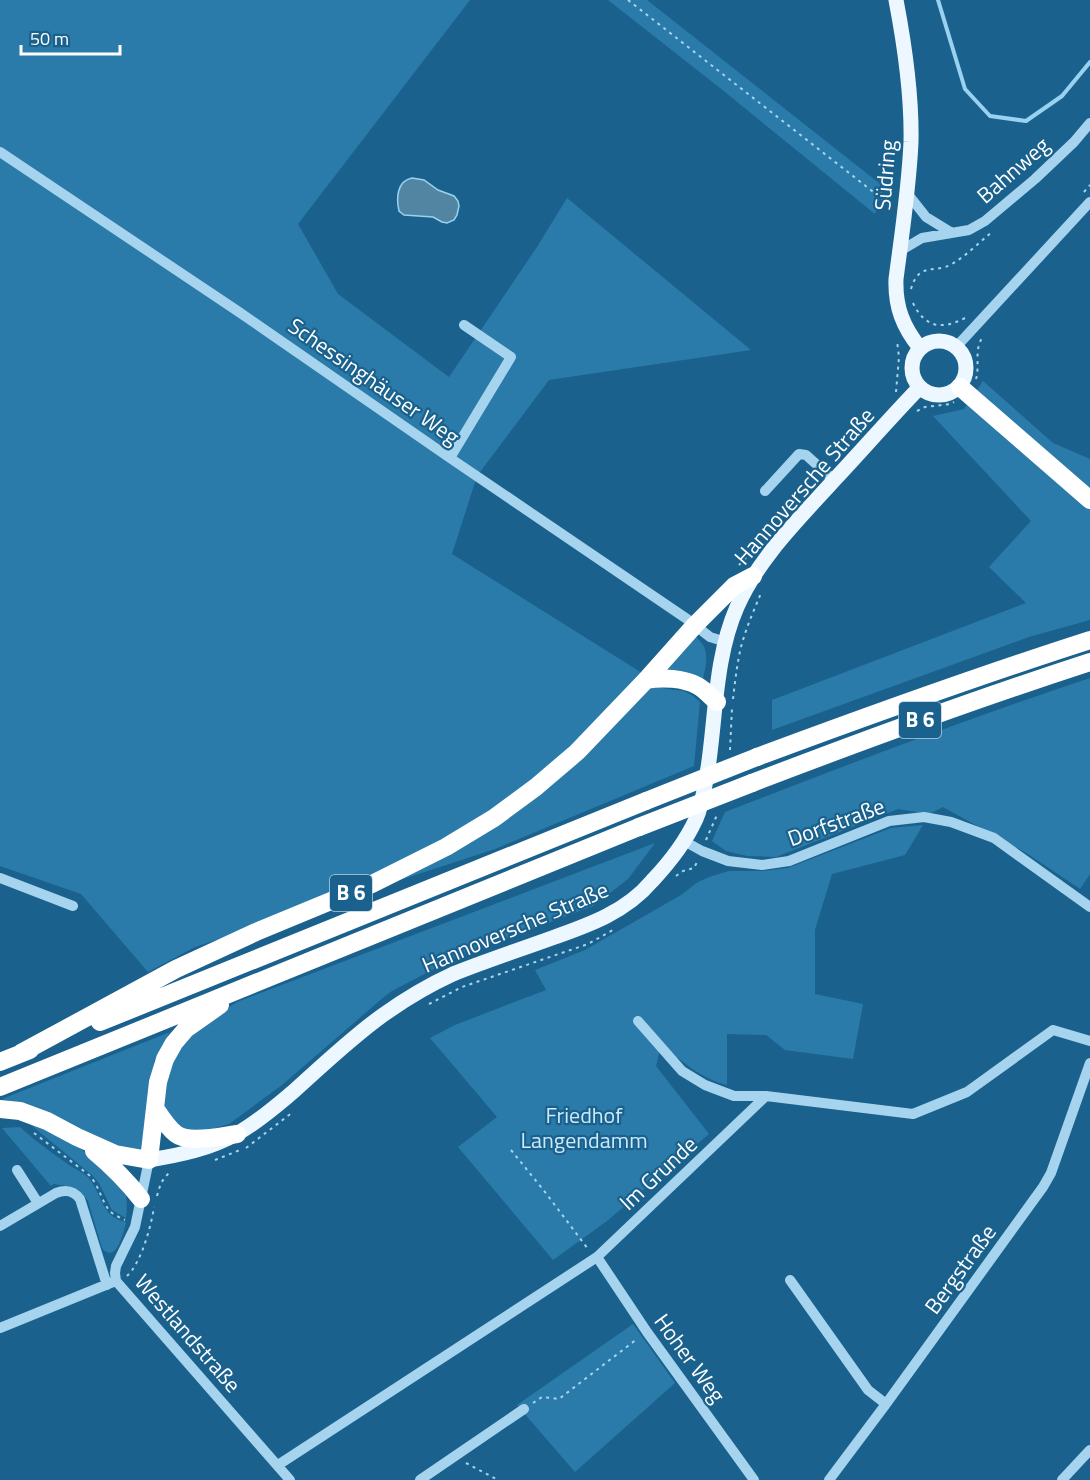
<svg xmlns="http://www.w3.org/2000/svg" width="1090" height="1480" font-family="'Titillium Web',sans-serif">
  <style>
    .green { fill: #2a7ba9 }
    .water { fill: #5285a2; stroke: #99d2f0; stroke-width: 1.5 }
    .lines { fill: none; stroke-linecap: round; stroke-linejoin: round }
    .stream { stroke: #99d2f0; stroke-width: 4 }
    .path { stroke: #a6d4ee; stroke-width: 2; stroke-dasharray: 3 4.5; stroke-linecap: butt }
    .minor { stroke: #a6d4ee; stroke-width: 10 }
    .major { stroke: #edf7ff; stroke-width: 15 }
    .highway { stroke: #fff; stroke-width: 18 }
    .highway-bridge { stroke: #fff; stroke-width: 18 }
    .labels { text-anchor: middle; stroke-width: 4.5; stroke-linejoin: round; paint-order: stroke }
    .shield { fill: #1a628d; stroke: #bad0dd; stroke-width: 1.5 }
    .shield-label { font-size: 21px; font-weight: bold; fill: #fff }
    .street-label { font-size: 22px; fill: #fff; stroke: #1a628d }
    .park-label { font-size: 22px; fill: #cce9fa; stroke: #1a628d }
  </style>
  <rect width="100%" height="100%" fill="#1a628d"/>
  <!-- green -->
  <path class="green" d="M0,0H470L298,224L338,294L449,377L537,247L567,198L751,350L549,380L477,476L452,554L642,673L661,688L684,691L693,696L700,702L694,766L495,849L195,947L148,972L81,894L0,866Z
    M608,0H647L884,187L875,214L720,88Z
    M983,381L1053,443L1090,459V620L1029,637L772,730V700L1026,603L989,567L1031,521L933,416L964,409Z
    M695,636C712,650 706,664 702,683L662,672Z
    M1090,678V874L1080,889L1028,854L943,807L929,814L898,809L776,857L747,856L726,851L712,841L725,812C846,765 967,719 1090,678Z
    M923,825L905,855L832,874L815,930V994L863,1004L853,1059L785,1050L766,1035L727,1034V1085C698,1077 684,1062 661,1045L656,1066L709,1134L607,1221L553,1260L458,1147L497,1117L430,1038L455,1025L546,990L535,970L585,950L681,895L698,882L712,876L729,871H763L788,868L891,828Z
    M655,843L628,879L593,906L457,957L392,991L385,996L282,1085L229,1124L196,1134L174,1125L165,1114L162,1099L173,1058L193,1031L237,1002Z
    M170,1032L154,1061L144,1149L139,1152L119,1148L21,1104L2,1099Z
    M26,1121L76,1145L96,1161L120,1184L126,1195L127,1205L126,1218L112,1210L99,1183L92,1175Z
    M20,1127C35,1141 52,1153 69,1165C76,1170 86,1173 91,1181C103,1198 102,1217 126,1222C124,1232 116,1265 102,1248L88,1201C80,1187 68,1186 53,1184L51,1186L2,1128Z
    M633,1324L675,1383L575,1472L517,1405Z"/>
  <!-- water -->
  <path class="water" d="M412,178L424,180L438,190L454,196L458,201L459,206L457,215L454,220L447,223L442,222L433,217L404,215L399,211C396,198 397,181 412,178Z"/>
  <g class="lines">
    <!-- stream -->
    <path class="stream" d="M938,0L965,89L990,116L1026,121L1062,96L1090,62"/>
    <!-- path -->
    <path class="path" d="M628,0L890,205
      M1084,192L1090,185
      M911,289C919,261 935,274 952,264C967,255 980,242 993,231
      M913,303C925,328 942,330 965,318
      M976,379C980,366 974,351 982,338
      M896,392L899,357L897,341
      M917,411L925,407L951,404L954,402
      M739,565L753,550
      M733,699C735,682 737,664 741,647C746,628 754,610 761,593
      M730,750L732,708
      M706,840L717,815
      M676,876L683,871L694,868L697,862
      M429,1004L462,987L588,944L613,930
      M34,1133L89,1175C100,1186 102,1205 112,1213C116,1216 121,1218 125,1220
      M246,1148L293,1112
      M511,1150L545,1192L588,1249
      M215,1160L240,1150
      M157,1196C160,1185 162,1178 172,1171
      M127,1276C141,1263 151,1227 154,1207
      M533,1403L542,1397L559,1399L637,1339
      M466,1463L498,1480"/>
    <!-- minor -->
    <path class="minor" d="M0,152L239,312L450,458L687,619L710,637L726,642
      M907,193L926,217L952,233
      M900,251L922,238L969,230L985,221L1035,179L1074,142L1090,123
      M957,346L1090,202
      M450,458L511,357L464,325
      M765,491L799,454L806,455L834,480
      M684,841L702,851L728,861L762,865L789,861L889,821L924,817L951,822L994,838L1090,907
      M0,878L73,906
      M638,1021L682,1071L705,1085L734,1096H766
      M149,1160L135,1227L116,1266L115,1273L116,1281L290,1480
      M17,1170L38,1203
      M0,1226L56,1193C66,1189 74,1191 80,1199L107,1285
      M597,1257L647,1332L754,1480
      M790,1280L868,1390L886,1404
      M0,1328L113,1282
      M278,1465L597,1257L766,1096L913,1114L967,1092L1053,1030L1090,1041
      M420,1480L524,1409
      M829,1480L886,1404L1043,1187L1051,1173L1090,1063
      M1062,1480L1090,1450"/>
    <!-- major -->
    <path class="major" d="M896,0C905,47 912,94 911,142C909,188 902,233 896,279C895,307 903,327 920,348
      M912 368a27 27 0 1 1 54 0a27 27 0 1 1-54 0Z
      M149,1160C180,1155 210,1149 238,1133C258,1122 276,1106 294,1091C323,1065 351,1038 383,1015C404,1000 429,985 453,974C485,961 519,950 552,938C589,925 626,912 652,881C669,863 686,841 696,819C703,803 705,784 708,768C716,715 715,657 737,607C759,557 800,518 836,478C864,448 891,417 919,388"/>
    <!-- highway -->
    <path class="highway" d="M960,387L1090,500
      M646,680C662,677 684,678 698,686C705,690 711,697 717,702
      M757,757C867,716 978,676 1090,640
      M752,783C864,740 976,699 1090,662
      M100,1022L646,801
      M21,1053L176,969L256,932L372,884L446,847L494,818L536,787L577,752L646,680L695,625L734,586L753,576
      M0,1062L30,1050
      M0,1087L639,827
      M155,1108C161,1117 168,1128 176,1134C189,1144 222,1136 237,1134
      M0,1109L20,1111L47,1121L77,1137L115,1154L149,1160L158,1082L165,1059L174,1043L186,1029L220,1005
      M94,1151C112,1166 127,1181 141,1199"/>
    <!-- highway-bridge -->
    <path class="highway-bridge" d="M646,801L757,757
      M639,827L752,783"/>
  </g>
  <g class="labels">
    <!-- shield labels -->
    <g class="shield">
      <rect x="899" y="702" width="42" height="36" rx="4.5"/>
      <rect x="330" y="875" width="42" height="36" rx="4.5"/>
    </g>
    <g class="shield-label">
      <text x="920" y="727">B 6</text>
      <text x="351" y="900">B 6</text>
    </g>
    <!-- street labels -->
    <g class="street-label">
      <text transform="translate(1013 170) rotate(-41)" y="8">Bahnweg</text>
      <text transform="translate(885 175) rotate(-85)" y="8">Südring</text>
      <text transform="translate(374 381) rotate(35)" y="8">Schessinghäuser Weg</text>
      <text transform="translate(804 486) rotate(-49)" y="8">Hannoversche Straße</text>
      <text transform="translate(836 822) rotate(-20)" y="8">Dorfstraße</text>
      <text transform="translate(515 927) rotate(-23)" y="8">Hannoversche Straße</text>
      <text transform="translate(658 1173) rotate(-43)" y="8">Im Grunde</text>
      <text transform="translate(960 1269) rotate(-54)" y="8">Bergstraße</text>
      <text transform="translate(188 1333) rotate(49)" y="8">Westlandstraße</text>
      <text transform="translate(690 1358) rotate(54)" y="8">Hoher Weg</text>
    </g>
    <!-- park labels -->
    <g class="park-label">
      <text x="584" y="1123">Friedhof<tspan x="584" dy="25">Langendamm</tspan></text>
    </g>
  </g>
  <!-- scale -->
  <path d="M21 45v9h99v-9" fill="none" stroke="#ffffff" stroke-width="3"/>
  <text x="30" y="45" font-size="18" fill="#ffffff" stroke="#1a628d" stroke-width="4.5" paint-order="stroke">50 m</text>
</svg>
